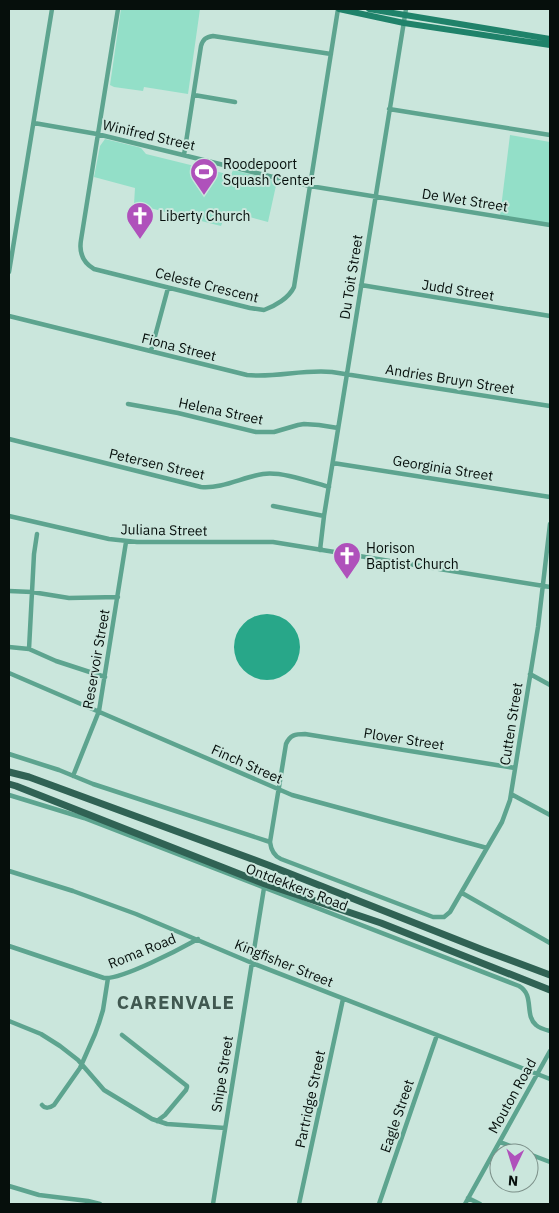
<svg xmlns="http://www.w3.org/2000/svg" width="559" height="1213" font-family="'IBM Plex Sans',sans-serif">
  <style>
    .green { fill: #93dfc8 }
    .water { fill: #28a789 }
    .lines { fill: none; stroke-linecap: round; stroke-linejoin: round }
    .street { stroke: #5da48f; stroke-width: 4.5 }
    .secondary { stroke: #1f826a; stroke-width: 6 }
    .primary { stroke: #306254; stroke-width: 7 }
    .labels { text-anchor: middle; stroke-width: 4; stroke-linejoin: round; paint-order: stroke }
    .street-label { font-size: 14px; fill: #060f0c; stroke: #cae6dc }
    .poi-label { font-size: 14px; fill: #060f0c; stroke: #cae6dc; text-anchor: start }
    .district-label { font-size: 19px; font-weight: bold; letter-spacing: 1px; fill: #405850; stroke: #cae6dc }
  </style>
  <rect width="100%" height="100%" fill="#cae6dc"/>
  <!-- green -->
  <path class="green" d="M121,9H200L188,94L144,87L143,91L114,87L110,85Z
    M510,135L550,142V224L500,216Z
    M105,139L138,147L141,148L146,154L231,175L233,170L277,181L268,222L227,211L221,226L134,204L135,188L94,177L100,146Z"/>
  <!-- water -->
  <path class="water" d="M234 647a33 33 0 1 1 66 0a33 33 0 1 1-66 0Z"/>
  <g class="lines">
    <!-- street -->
    <path class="street" d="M118,9L81,240C79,252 82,262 94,269L250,308L264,310C275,306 289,298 294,287L338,9
      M194,95L235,102
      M389,109L550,135
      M34,123L97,134L310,186L550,225
      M184,155L201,46C203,39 206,37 213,36L331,54
      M9,272L52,9
      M361,285L550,316
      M9,316L247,375C276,378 303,369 332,372L550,406
      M151,351L168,288
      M128,404L178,413L256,432H274L298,425L304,424L319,425L338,428
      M9,439L201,487C222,489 243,477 263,474C281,471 311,482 329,487
      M333,463L550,497
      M273,506L324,516
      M9,516L109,539L137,542H273L550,587
      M320,550L324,516L406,9
      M9,591L32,592L69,598L118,597
      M9,647L29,649L56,661L105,677
      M29,649L34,554L37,534
      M9,673L292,795L487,848
      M530,674L550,685
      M9,754L59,770L93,784L270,842
      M515,768L305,734C295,734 290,735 286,744L270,842C271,850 274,856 281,859L433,917H444L450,912L502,822L510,800L538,627L550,524
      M73,776L99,711L126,542
      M511,794L550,815
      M9,795L84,818L519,986C535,995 524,1015 536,1025C539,1028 546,1030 550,1031
      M9,871L73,891L136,914L252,963L550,1079
      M462,893L550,943
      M9,946L104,978C121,980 180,949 198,939
      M9,1021L41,1034L60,1046L78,1060L104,1090L152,1119L167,1124L225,1128
      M122,1035L187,1086V1087L186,1090L165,1115L157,1121
      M42,1105C45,1109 50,1108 54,1105L80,1068L95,1034L99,1023L103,1010L108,978
      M500,1142L528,1153
      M529,1154L550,1162
      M9,1186L39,1195L88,1201L100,1204
      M468,1198L480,1204
      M213,1204L264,888
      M299,1204L343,999
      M379,1204L437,1035
      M465,1204L550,1051"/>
    <!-- secondary -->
    <path class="secondary" d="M339,9L404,23L550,45
      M369,9L550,39"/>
    <!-- primary -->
    <path class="primary" d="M9,772L29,777L268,865L483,950L550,975
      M9,784L16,786L265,884L381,923L550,990"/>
  </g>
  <!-- icons -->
  <defs>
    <symbol id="stadium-pin" viewBox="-11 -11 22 30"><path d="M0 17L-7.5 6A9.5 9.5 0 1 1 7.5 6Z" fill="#af51bb" stroke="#cae6dc"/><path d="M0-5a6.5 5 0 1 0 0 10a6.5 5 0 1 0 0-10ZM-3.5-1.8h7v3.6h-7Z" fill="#fff"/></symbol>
    <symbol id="church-pin" viewBox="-11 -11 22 30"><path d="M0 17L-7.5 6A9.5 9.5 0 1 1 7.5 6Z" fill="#af51bb" stroke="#cae6dc"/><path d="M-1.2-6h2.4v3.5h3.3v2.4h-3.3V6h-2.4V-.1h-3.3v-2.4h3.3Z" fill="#fff"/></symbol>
  </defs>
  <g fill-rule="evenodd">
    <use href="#stadium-pin" x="188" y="156" width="32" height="43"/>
    <use href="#church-pin" x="124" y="200" width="32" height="43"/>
    <use href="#church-pin" x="331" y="540" width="32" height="43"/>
  </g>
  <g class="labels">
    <!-- street labels -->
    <g class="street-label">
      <text transform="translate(149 135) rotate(13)" y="5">Winifred Street</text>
      <text transform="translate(465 200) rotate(9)" y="5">De Wet Street</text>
      <text transform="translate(351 277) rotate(-81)" y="5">Du Toit Street</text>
      <text transform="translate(207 285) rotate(14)" y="5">Celeste Crescent</text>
      <text transform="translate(458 290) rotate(9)" y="5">Judd Street</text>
      <text transform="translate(179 347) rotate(14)" y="5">Fiona Street</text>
      <text transform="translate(450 379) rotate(9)" y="5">Andries Bruyn Street</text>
      <text transform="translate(221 411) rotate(12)" y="5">Helena Street</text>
      <text transform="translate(157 464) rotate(13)" y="5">Petersen Street</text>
      <text transform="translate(443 468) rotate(9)" y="5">Georginia Street</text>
      <text transform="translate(164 530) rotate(1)" y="5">Juliana Street</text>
      <text transform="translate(96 659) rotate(-80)" y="5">Reservoir Street</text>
      <text transform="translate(511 724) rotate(-81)" y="5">Cutten Street</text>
      <text transform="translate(404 739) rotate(9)" y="5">Plover Street</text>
      <text transform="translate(247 764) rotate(24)" y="5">Finch Street</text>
      <text transform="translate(297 887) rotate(21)" y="5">Ontdekkers Road</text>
      <text transform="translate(142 951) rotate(-22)" y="5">Roma Road</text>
      <text transform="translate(284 963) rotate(22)" y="5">Kingfisher Street</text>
      <text transform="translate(222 1074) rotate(-81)" y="5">Snipe Street</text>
      <text transform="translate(512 1096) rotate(-61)" y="5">Mouton Road</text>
      <text transform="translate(310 1099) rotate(-78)" y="5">Partridge Street</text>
      <text transform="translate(397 1116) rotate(-71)" y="5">Eagle Street</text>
    </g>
    <!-- poi labels -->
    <g class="poi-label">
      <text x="223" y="169">Roodepoort<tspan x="223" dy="16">Squash Center</tspan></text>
      <text x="159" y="221">Liberty Church</text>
      <text x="366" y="553">Horison<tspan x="366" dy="16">Baptist Church</tspan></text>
    </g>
    <!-- district labels -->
    <g class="district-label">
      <text x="176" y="1009">CARENVALE</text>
    </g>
  </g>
  <!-- border -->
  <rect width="559" height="1213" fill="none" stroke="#060f0c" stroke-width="20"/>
  <!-- north arrow -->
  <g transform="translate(514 1168) rotate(184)"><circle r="24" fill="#cae6dc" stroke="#7c9089"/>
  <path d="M0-4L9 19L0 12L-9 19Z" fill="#af51bb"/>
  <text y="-8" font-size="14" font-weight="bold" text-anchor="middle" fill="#060f0c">N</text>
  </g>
</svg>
